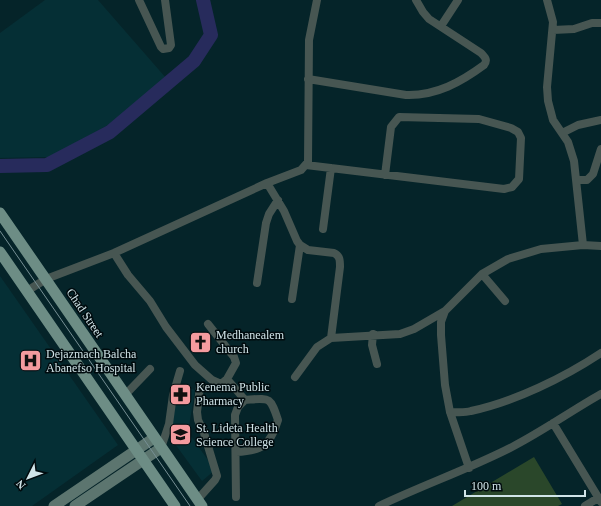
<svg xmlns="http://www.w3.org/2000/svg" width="601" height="506" font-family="'Times New Roman',serif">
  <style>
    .built { fill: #052f35 }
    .green { fill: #2a472a }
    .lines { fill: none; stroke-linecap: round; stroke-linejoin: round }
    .river { stroke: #272b5c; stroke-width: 14 }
    .minor { stroke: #475652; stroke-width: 8 }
    .secondary { stroke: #5c756f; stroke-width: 11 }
    .primary { stroke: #6d8d85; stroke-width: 11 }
    .tram { stroke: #768f94; stroke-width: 1 }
    .labels { text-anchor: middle; stroke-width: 3; stroke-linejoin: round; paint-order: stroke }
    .street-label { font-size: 12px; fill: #d0e4e8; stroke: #000b0e }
    .poi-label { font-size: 12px; fill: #d0e4e8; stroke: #000b0e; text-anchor: start }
  </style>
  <rect width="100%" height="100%" fill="#052429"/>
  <!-- built -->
  <path class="built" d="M45,0H98L166,78L110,124L50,157L0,158V33Z
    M0,276L118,445L32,506H0Z
    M179,385L195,390L188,432L215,470L202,481L170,437Z"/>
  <!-- green -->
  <path class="green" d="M534,457L562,504L558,506H452Z"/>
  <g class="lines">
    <!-- river -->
    <path class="river" d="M0,166L47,165L110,132L194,61L211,35L203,0"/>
    <!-- minor -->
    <path class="minor" d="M139,0L161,47L163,49L169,48L171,45L165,0
      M547,0L553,22L547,87L548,101L553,120L568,142L574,161L583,245L601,246
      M441,26L458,0
      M553,30L574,29L592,23H601
      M308,79L406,95C436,96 461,82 484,65C488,60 485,57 481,53L429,19L423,12L416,0
      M562,133L578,125L601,120
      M306,165L504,189L512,187L519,179L521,138L518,132L511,128L479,119L399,117L391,127L385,175
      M576,180H587L593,174L601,149
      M267,183L284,211L297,241L300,245L308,250L334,253C340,256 340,260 340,267L331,338
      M323,229L331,168
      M114,253L128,275L150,301L166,327L195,365L212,380L221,384L227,379L236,363L234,357L208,324
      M482,274L505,301
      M257,283L266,223L269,214L278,200
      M27,291L46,279L114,253L267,183L301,170L308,162L309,40L317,0
      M292,299L300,245
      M373,334L372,345L377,364
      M295,377L317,347L331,338L400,334L414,329L445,311
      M227,379L245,400L238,407L235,415L236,497
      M125,395L150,369
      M450,412C457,412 464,413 471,411C514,402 565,377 601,353
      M553,423L601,502
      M161,448L169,424L173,395L180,371
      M236,452C262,451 270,446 278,420C270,396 270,398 245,400
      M469,468L450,412L445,385L441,335V322L445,311L482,274L508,259L541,249L583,245
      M197,500L215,480L217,476L204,433L198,420L197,412L200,386
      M379,506C423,485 469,469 512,447C543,431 571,411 601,394
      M585,506L598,498"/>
    <!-- secondary -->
    <path class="secondary" d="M54,506L154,438
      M75,506L161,448"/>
    <!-- primary -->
    <path class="primary" d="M0,213L202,506
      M0,252L175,506"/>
    <!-- tram -->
    <path class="tram" d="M0,231L190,506"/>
  </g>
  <!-- icons -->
  <defs>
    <symbol id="church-square" viewBox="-11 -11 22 22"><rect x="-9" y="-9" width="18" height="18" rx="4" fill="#f49b9f" stroke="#000b0e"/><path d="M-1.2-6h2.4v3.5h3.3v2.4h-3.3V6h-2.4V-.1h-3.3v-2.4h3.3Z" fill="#111"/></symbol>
    <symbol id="hospital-square" viewBox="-11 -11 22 22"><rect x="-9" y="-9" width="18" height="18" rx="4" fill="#f49b9f" stroke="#000b0e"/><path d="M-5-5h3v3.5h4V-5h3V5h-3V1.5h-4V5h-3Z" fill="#111"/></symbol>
    <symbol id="pharmacy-square" viewBox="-11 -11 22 22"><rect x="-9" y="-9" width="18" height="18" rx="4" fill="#f49b9f" stroke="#000b0e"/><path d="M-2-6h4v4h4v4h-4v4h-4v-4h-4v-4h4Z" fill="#111"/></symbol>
    <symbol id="university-square" viewBox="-11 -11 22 22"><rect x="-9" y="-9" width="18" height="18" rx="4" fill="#f49b9f" stroke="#000b0e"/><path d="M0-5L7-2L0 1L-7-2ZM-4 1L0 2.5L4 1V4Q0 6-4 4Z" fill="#111"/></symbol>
  </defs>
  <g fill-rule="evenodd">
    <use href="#church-square" x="188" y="330" width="25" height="25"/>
    <use href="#hospital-square" x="18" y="348" width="25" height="25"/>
    <use href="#pharmacy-square" x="168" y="382" width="25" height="25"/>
    <use href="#university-square" x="168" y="422" width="25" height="25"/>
  </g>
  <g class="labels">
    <!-- street labels -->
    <g class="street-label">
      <text transform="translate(85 313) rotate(56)" y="4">Chad Street</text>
    </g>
    <!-- poi labels -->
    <g class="poi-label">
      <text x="216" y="339">Medhanealem<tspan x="216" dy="14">church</tspan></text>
      <text x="46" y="358">Dejazmach Balcha<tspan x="46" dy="14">Abanefso Hospital</tspan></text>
      <text x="196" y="391">Kenema Public<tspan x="196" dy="14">Pharmacy</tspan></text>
      <text x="196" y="432">St. Lideta Health<tspan x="196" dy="14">Science College</tspan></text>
    </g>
  </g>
  <!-- north arrow -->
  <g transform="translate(28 478) rotate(228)" stroke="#000b0e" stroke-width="3" paint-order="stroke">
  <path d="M0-3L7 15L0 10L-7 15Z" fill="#d0e4e8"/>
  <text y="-6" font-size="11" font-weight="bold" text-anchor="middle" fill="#d0e4e8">N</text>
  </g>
  <!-- scale -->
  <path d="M465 490v6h120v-6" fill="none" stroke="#d0e4e8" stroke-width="2"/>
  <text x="471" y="490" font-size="12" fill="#d0e4e8" stroke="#000b0e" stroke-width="3" paint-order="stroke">100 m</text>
</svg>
